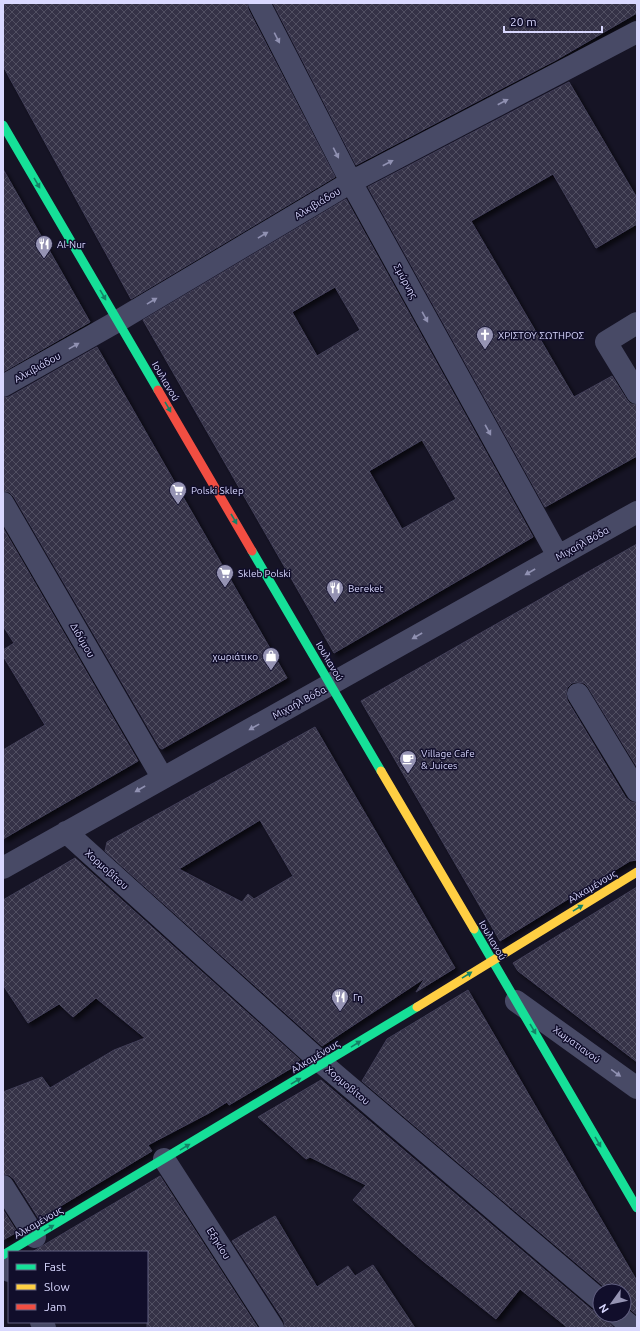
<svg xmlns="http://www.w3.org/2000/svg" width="640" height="1331" font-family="Ubuntu,sans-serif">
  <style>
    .building { fill: url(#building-cross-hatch); stroke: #423f58; fill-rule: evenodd; filter: url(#shadow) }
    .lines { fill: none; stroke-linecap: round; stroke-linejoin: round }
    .street { stroke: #484a66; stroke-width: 22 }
    .fast { stroke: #16e098; stroke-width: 9 }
    .slow { stroke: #ffcf43; stroke-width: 9 }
    .jam { stroke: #f24e42; stroke-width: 9 }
    .oneway { fill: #9091b2 }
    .oneway2 { fill: #148267 }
    .labels { text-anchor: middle; stroke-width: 3; stroke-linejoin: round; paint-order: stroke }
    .street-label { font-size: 10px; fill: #d9d8ff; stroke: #110e2b }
    .poi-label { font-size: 10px; fill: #d9d8ff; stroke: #110e2b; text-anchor: start }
  </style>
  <defs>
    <pattern id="building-cross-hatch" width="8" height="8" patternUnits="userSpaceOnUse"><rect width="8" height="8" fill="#343246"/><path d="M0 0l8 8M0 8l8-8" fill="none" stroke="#514f62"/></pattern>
    <filter id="shadow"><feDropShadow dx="3.5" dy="3.5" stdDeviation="2" flood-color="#0009"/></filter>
  </defs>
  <rect width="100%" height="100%" fill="#161425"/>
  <!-- building -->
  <path class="building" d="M3,3H247L248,9L335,177L131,299L3,66Z
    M273,3H637V13L556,60L356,165Z
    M569,82L637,198V224L596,248L553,174L471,221L574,397L612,376L627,400L631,404L637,405V456L545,507L368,187Z
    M3,169L90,322L3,372Z
    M346,199L533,537L334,653L143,320ZM335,287L360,330L317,356L292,312ZM422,440L456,499L402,529L369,471Z
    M97,347L287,678L162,749L160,748L14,497L9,492L3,491V398L9,397Z
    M3,528L138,761L3,839V750L45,725L3,656V650L14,643L3,626Z
    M637,544V767L588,687L584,683L577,682L572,683L567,688L566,694L567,700L626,798L631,802L637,803V860L630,861L500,941L361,701Z
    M315,727L455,968L416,992L425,978L322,1046L105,851L107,842ZM260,820L293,876L254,899L248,894L242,902L179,869Z
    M75,858L300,1060L293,1065L295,1066L229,1105L227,1102L209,1113L148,1145L152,1151L39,1219L14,1179L9,1175L3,1174V1092L42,1077L50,1088L114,1050L145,1038L96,998L73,1017L59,1004L28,1023L3,985V900Z
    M637,887V1062L518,971L513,963Z
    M468,990L637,1281V1315L624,1304V1291H609L362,1081L387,1039Z
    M321,1080L592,1310L600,1312V1315H606V1319L614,1328H568L520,1289L496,1319L423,1261L353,1200L366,1185L310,1157L306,1159L258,1117Z
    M160,1176L258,1328H147V1252H32Z
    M3,1210L17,1232L3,1240Z
    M275,1216L317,1287L348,1266L355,1276L373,1265L415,1328H285L284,1321L232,1241Z"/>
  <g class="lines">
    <!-- street -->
    <path class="street" d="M259,3L351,182L558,556
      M637,323L606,342L637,393
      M3,386L118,321L351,182L637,32
      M3,503L162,777
      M578,694L637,791
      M66,832L323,1064L600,1300
      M3,868L637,512
      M516,1001L637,1088
      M164,1159L273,1328
      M3,1186L35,1237
      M3,1260L9,1271
      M618,1315L633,1328
      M41,1322L45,1328"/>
    <!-- fast -->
    <path class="fast" d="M3,125L158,390
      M252,551L381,771
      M474,929L637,1208
      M3,1255L417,1007"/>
    <!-- slow -->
    <path class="slow" d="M381,771L474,929
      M417,1007L637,872"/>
    <!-- jam -->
    <path class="jam" d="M158,390L252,551"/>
  </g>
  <!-- one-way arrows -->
  <defs><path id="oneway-solid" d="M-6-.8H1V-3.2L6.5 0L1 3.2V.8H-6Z"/></defs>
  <g class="oneway">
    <use href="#oneway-solid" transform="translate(277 38) rotate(63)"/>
    <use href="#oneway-solid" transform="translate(503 102) rotate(-28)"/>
    <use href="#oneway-solid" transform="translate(336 153) rotate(63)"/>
    <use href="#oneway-solid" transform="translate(388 163) rotate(-28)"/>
    <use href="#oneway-solid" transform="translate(263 235) rotate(-31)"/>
    <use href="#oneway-solid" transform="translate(152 301) rotate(-31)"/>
    <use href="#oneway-solid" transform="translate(425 317) rotate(61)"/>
    <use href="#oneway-solid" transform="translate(74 346) rotate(-29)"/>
    <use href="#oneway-solid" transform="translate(488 430) rotate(61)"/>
    <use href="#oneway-solid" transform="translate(530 572) rotate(150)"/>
    <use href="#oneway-solid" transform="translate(417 636) rotate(150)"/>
    <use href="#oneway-solid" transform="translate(254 727) rotate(151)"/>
    <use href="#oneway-solid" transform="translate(140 789) rotate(150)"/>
    <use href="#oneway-solid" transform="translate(616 1073) rotate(36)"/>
  </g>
  <g class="oneway2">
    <use href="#oneway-solid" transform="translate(37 183) rotate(60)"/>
    <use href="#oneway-solid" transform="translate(103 295) rotate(60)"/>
    <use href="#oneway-solid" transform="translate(168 407) rotate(60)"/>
    <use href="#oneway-solid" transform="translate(234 519) rotate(60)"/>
    <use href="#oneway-solid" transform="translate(578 908) rotate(-31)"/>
    <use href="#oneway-solid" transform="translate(467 975) rotate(-32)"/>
    <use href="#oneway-solid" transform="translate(533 1029) rotate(60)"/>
    <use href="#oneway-solid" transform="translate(356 1044) rotate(-32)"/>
    <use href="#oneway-solid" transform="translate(296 1081) rotate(-31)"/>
    <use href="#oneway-solid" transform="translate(598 1142) rotate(60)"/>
    <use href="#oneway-solid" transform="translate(185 1147) rotate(-31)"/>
    <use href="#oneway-solid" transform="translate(49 1228) rotate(-31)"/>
  </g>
  <!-- icons -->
  <defs>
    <symbol id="restaurant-pin" viewBox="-11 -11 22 30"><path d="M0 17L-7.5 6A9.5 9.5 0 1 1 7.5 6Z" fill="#9593b3" stroke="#110e2b"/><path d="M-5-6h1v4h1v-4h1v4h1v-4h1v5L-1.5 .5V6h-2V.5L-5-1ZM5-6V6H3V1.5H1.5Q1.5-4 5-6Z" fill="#fff"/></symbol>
    <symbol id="church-pin" viewBox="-11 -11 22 30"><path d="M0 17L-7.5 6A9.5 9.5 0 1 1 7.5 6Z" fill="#9593b3" stroke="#110e2b"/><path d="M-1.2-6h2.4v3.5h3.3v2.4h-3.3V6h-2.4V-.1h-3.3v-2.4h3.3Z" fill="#fff"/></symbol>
    <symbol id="supermarket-pin" viewBox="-11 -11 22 30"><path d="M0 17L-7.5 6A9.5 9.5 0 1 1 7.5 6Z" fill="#9593b3" stroke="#110e2b"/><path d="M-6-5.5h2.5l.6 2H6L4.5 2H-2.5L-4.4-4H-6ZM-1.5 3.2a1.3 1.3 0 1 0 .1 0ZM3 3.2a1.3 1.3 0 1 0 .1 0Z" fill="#fff"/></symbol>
    <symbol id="shop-pin" viewBox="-11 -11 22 30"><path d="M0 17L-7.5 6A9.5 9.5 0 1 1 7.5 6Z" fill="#9593b3" stroke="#110e2b"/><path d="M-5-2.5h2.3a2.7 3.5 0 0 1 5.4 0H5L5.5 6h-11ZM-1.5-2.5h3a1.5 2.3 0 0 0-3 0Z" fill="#fff"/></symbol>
    <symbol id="cafe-pin" viewBox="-11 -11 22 30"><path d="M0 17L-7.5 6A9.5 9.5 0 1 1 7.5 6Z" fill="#9593b3" stroke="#110e2b"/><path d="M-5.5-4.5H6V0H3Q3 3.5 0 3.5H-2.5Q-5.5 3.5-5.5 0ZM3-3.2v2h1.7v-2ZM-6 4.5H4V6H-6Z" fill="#fff"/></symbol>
  </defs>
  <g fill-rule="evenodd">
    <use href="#restaurant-pin" x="34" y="234" width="20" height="27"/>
    <use href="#church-pin" x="475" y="325" width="20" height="27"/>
    <use href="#supermarket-pin" x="168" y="480" width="20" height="27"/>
    <use href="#supermarket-pin" x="215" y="563" width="20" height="27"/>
    <use href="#restaurant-pin" x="325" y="578" width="20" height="27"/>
    <use href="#shop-pin" x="261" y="646" width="20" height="27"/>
    <use href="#cafe-pin" x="398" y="749" width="20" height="27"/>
    <use href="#restaurant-pin" x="330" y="987" width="20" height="27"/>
  </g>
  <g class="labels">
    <!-- street labels -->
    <g class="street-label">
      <text transform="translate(317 203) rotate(-31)" y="4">Αλκιβιάδου</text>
      <text transform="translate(406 281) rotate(61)" y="4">Σμύρνης</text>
      <text transform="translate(37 367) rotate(-29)" y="4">Αλκιβιάδου</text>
      <text transform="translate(166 381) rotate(60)" y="4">Ιουλιανού</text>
      <text transform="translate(582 543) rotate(-29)" y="4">Μιχαήλ Βόδα</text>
      <text transform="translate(83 640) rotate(60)" y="4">Διδύμου</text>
      <text transform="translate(330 661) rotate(60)" y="4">Ιουλιανού</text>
      <text transform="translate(299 702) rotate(-28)" y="4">Μιχαήλ Βόδα</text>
      <text transform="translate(107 869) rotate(42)" y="4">Χορμοβίτου</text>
      <text transform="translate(592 886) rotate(-31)" y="4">Αλκαμένους</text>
      <text transform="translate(493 940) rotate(60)" y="4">Ιουλιανού</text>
      <text transform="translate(577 1044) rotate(36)" y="4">Χωματιανού</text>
      <text transform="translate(315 1056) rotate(-31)" y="4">Αλκαμένους</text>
      <text transform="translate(348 1085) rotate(40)" y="4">Χορμοβίτου</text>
      <text transform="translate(38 1222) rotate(-30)" y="4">Αλκαμένους</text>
      <text transform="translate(219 1243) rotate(58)" y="4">Εξηκίου</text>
    </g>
    <!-- poi labels -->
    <g class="poi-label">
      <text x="57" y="248">Al-Nur</text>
      <text x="498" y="339">ΧΡΙΣΤΟΥ ΣΩΤΗΡΟΣ</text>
      <text x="191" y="494">Polski Sklep</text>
      <text x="238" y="577">Skleb Polski</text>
      <text x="348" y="592">Bereket</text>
      <text x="258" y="660" text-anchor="end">χωριάτικο</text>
      <text x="421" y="757">Village Cafe<tspan x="421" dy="12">&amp; Juices</tspan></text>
      <text x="353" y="1001">Γη</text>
    </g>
  </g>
  <!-- border -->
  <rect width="640" height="1331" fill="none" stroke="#d9d8ff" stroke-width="8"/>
  <!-- legend -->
  <rect x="8" y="1251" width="140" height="72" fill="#110e2b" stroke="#615f80"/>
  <rect x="16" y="1264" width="20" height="6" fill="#16e098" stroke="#615f80"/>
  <text x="44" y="1271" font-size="12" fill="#d9d8ff">Fast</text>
  <rect x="16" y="1284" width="20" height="6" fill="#ffcf43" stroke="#615f80"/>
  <text x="44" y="1291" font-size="12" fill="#d9d8ff">Slow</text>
  <rect x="16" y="1304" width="20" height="6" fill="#f24e42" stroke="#615f80"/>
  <text x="44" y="1311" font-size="12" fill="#d9d8ff">Jam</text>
  <!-- north arrow -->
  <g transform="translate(612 1303) rotate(237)"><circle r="19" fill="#110e2b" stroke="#615f80"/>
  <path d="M0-3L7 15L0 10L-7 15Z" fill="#9593b3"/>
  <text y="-6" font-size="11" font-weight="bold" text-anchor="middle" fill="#d9d8ff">N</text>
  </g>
  <!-- scale -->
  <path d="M504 26v6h98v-6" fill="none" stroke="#d9d8ff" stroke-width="2"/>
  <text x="510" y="26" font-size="12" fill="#d9d8ff" stroke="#110e2b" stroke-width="3" paint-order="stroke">20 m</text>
</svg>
